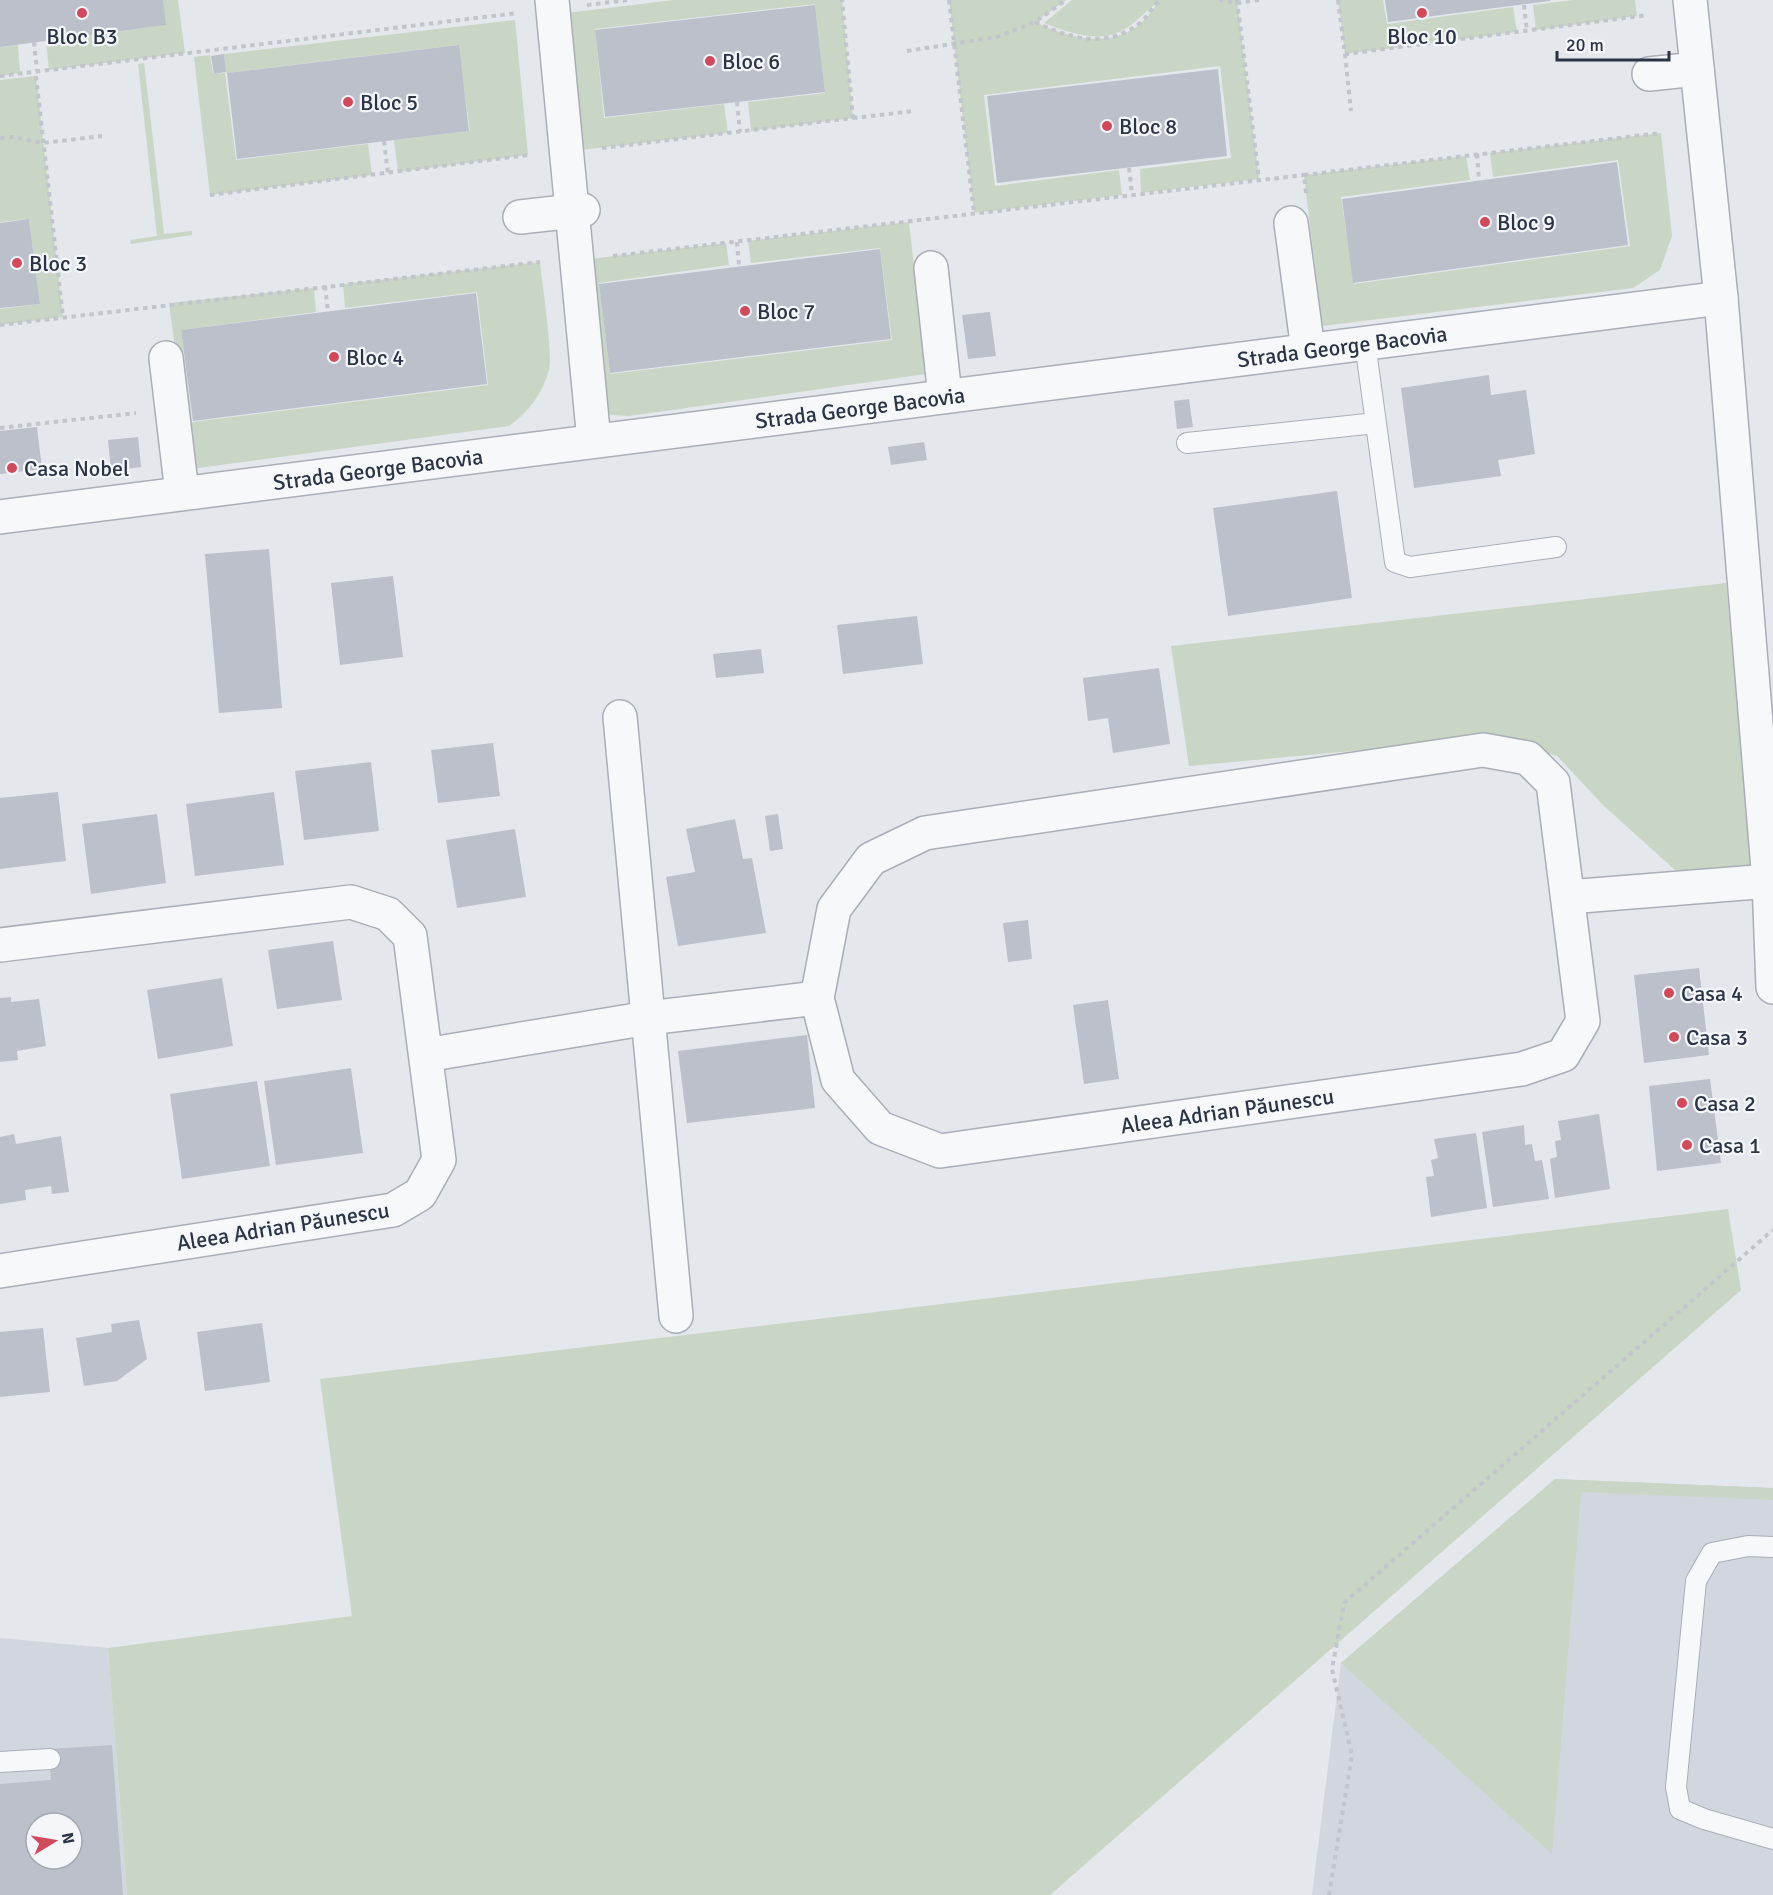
<svg xmlns="http://www.w3.org/2000/svg" width="1773" height="1895" font-family="Signika,sans-serif">
  <style>
    .built { fill: #d2d6de; fill-rule: evenodd }
    .green { fill: #c9d6c5 }
    .building { fill: #bbc0ca; fill-rule: evenodd }
    .lines { fill: none; stroke-linecap: round; stroke-linejoin: round }
    .service-casing { stroke: #a9aeb7; stroke-width: 22 }
    .minor-casing { stroke: #a9aeb7; stroke-width: 36 }
    .path { stroke: #c2c5cb; stroke-width: 4; stroke-dasharray: 4.5 4.5; stroke-linecap: butt }
    .service { stroke: #f7f8fa; stroke-width: 20 }
    .minor { stroke: #f7f8fa; stroke-width: 33 }
    .poi-dot { fill: #d1495b; stroke: #f4f6f9; stroke-width: 2 }
    .labels { text-anchor: middle; stroke-width: 4.5; stroke-linejoin: round; paint-order: stroke }
    .poi-label { font-size: 22px; fill: #2b3445; stroke: #f4f6f9; text-anchor: start }
    .street-label { font-size: 22px; fill: #2b3445; stroke: #f4f6f9 }
  </style>
  <rect width="100%" height="100%" fill="#e4e7ec"/>
  <!-- built -->
  <path class="built" d="M1555,1479L1773,1488V1895H1312L1341,1663Z
    M0,1638L108,1648L127,1895H0ZM36,1823H72V1859H36Z"/>
  <!-- green -->
  <path class="green" d="M162,0H178L185,53L49,70L46,41L165,25Z
    M674,0H842L853,118L751,131L748,102L825,93L815,4L595,29L604,118L724,104L728,133L572,151L558,14Z
    M949,0H1066L1035,22C1078,43 1129,52 1157,3C1148,9 1140,18 1131,25C1104,46 1073,34 1044,23L1072,0H1237L1259,179L1141,193L1140,169L1231,158L1220,66L984,95L995,186L1119,170L1122,195L974,213Z
    M1338,0H1383L1387,24L1513,7L1517,32L1345,54Z
    M1573,0H1635L1637,16L1536,30L1533,5Z
    M515,20L528,155L398,172L394,140L470,131L458,45L226,73L224,54Z
    M18,45L20,73L0,76V47Z
    M210,55L213,74L225,73L236,160L368,144L372,175L210,195L194,57Z
    M144,63L164,234L192,231V235L131,244L130,240L157,236L138,64Z
    M36,76L63,317L0,325V309L40,304L29,219L0,222V80Z
    M1661,133L1672,236L1660,270L1633,288L1322,326L1304,175L1466,156L1470,180L1341,197L1354,284L1630,246L1618,160L1493,177L1490,153Z
    M909,222L926,374L629,416L611,415L595,398L589,259L726,243L729,265L599,283L610,374L892,340L880,248L751,263L748,241Z
    M540,262C542,282 553,355 549,370C542,394 529,412 509,426L191,469L169,303L314,288L316,312L181,330L192,422L488,385L477,292L345,308L343,284Z
    M1726,583L1753,870H1675L1604,806L1557,756L1496,738L1189,766L1171,646Z
    M1728,1209L1741,1290L1050,1895H127L108,1648L352,1616L320,1379Z
    M1555,1479L1773,1488V1500L1581,1492L1552,1854L1341,1663Z"/>
  <!-- building -->
  <path class="building" d="M0,0H163L166,25L0,47Z
    M1385,0H1550V1L1388,22Z
    M815,5L825,92L605,117L595,30Z
    M459,45L469,131L237,159L227,73Z
    M224,54L226,72L214,74L211,56Z
    M1218,69L1227,156L997,183L987,96Z
    M1617,162L1628,245L1353,283L1342,199Z
    M29,219L40,304L0,308V223Z
    M880,249L891,339L610,373L599,284Z
    M476,293L487,384L193,421L181,330Z
    M990,312L996,356L968,359L962,315Z
    M1489,375L1491,395L1526,390L1535,454L1498,460L1501,476L1414,488L1401,388Z
    M1189,399L1193,427L1177,429L1174,401Z
    M37,427L42,469L0,474V431Z
    M138,437L141,467L111,471L108,440Z
    M924,442L927,460L891,465L888,447Z
    M1337,491L1352,598L1228,616L1213,508Z
    M269,549L282,708L219,713L205,554Z
    M393,576L403,657L340,665L331,583Z
    M917,616L923,664L843,674L837,625Z
    M761,649L764,673L716,678L713,654Z
    M1159,668L1170,744L1113,753L1108,718L1088,721L1083,678Z
    M493,743L500,796L438,803L431,750Z
    M371,762L379,831L304,840L295,771Z
    M58,792L66,861L0,869V798Z
    M274,792L284,865L195,876L186,804Z
    M157,814L166,883L91,894L82,824Z
    M778,814L783,849L770,851L765,816Z
    M735,819L743,859L752,858L766,933L678,946L666,877L695,872L686,829Z
    M515,829L526,897L457,908L446,840Z
    M1028,920L1032,959L1008,962L1003,923Z
    M333,941L342,1000L277,1009L268,950Z
    M1699,968L1709,1055L1644,1063L1634,975Z
    M222,978L233,1046L158,1059L147,990Z
    M11,997V1002L39,999L46,1046L17,1051L18,1060L0,1062V998Z
    M1108,1000L1119,1079L1084,1084L1073,1005Z
    M807,1035L815,1108L687,1123L678,1051Z
    M351,1068L363,1153L276,1165L264,1081Z
    M1710,1079L1721,1163L1657,1171L1649,1086Z
    M257,1081L270,1166L182,1179L170,1094Z
    M1599,1114L1610,1189L1555,1198L1550,1159L1557,1157L1555,1141L1561,1140L1558,1121Z
    M1524,1125L1525,1145L1532,1144L1535,1161L1542,1160L1549,1199L1493,1207L1482,1132Z
    M1476,1133L1487,1208L1431,1217L1426,1177L1434,1176L1431,1160L1438,1158L1434,1139Z
    M14,1134L16,1144L61,1136L69,1192L52,1194L51,1186L25,1190L26,1200L0,1204V1137Z
    M139,1320L147,1359L117,1381L84,1386L76,1338L112,1332L111,1324Z
    M262,1323L270,1382L205,1391L197,1332Z
    M43,1328L50,1392L0,1397V1332Z
    M112,1745L123,1895H0V1784L51,1780L49,1749ZM36,1823H72V1859H36Z"/>
  <g class="lines">
    <defs>
      <path id="service" d="M1365,343L1395,562L1410,567L1556,547
        M1187,443L1376,423
        M1773,1547L1748,1546L1712,1553L1696,1581L1676,1787L1680,1809L1704,1819L1773,1839
        M0,1762L50,1759"/>
      <g id="minor">
        <path d="M552,0L594,441"/>
        <path d="M1690,0L1721,298L1769,881L1773,987"/>
        <path d="M1649,74L1697,69"/>
        <path d="M520,217L583,210"/>
        <path d="M1291,223L1308,350"/>
        <path d="M931,268L945,396"/>
        <path d="M166,358L182,493"/>
        <path id="s1" d="M0,517L1721,298"/>
        <path d="M620,717L676,1316"/>
        <path d="M1568,897L1769,881"/>
        <path d="M0,945L351,902L388,914L410,936L439,1160L420,1194L393,1210L0,1271"/>
        <path id="s2" d="M426,1055L648,1018L817,998L838,1080L880,1128L940,1151L1522,1069L1563,1055L1583,1021L1553,783L1528,758L1483,750L925,833L871,859L834,909L817,998"/>
      </g>
    </defs>
    <!-- service casing -->
    <use href="#service" class="service-casing"/>
    <!-- minor casing -->
    <use href="#minor" class="minor-casing"/>
    <!-- path -->
    <path class="path" d="M949,0L974,213
      M1219,0L1237,3L1259,0
      M1237,0L1259,179
      M1338,0L1345,54L1648,15
      M587,5L628,0
      M1524,5L1527,31
      M1035,22C1071,39 1106,49 1140,23C1148,17 1153,4 1161,0
      M34,42L37,71
      M907,51L997,37L1035,22L1066,0
      M1345,54L1351,111
      M0,76L517,13
      M36,76L63,317
      M737,102L740,132
      M853,118L914,111
      M0,138L12,137L43,143L102,136
      M384,141L388,174
      M602,148L853,118L842,0
      M1477,154L1479,180
      M1129,168L1132,194
      M1306,193L1304,175L1661,133
      M210,195L528,155
      M737,242L739,266
      M613,256L1304,175
      M325,286L328,312
      M0,325L540,262
      M0,428L136,413
      M1329,1895L1352,1755L1332,1669L1344,1603L1773,1230"/>
    <!-- service -->
    <use href="#service" class="service"/>
    <!-- minor -->
    <use href="#minor" class="minor"/>
  </g>
  <!-- markers -->
  <g class="poi-dot">
    <circle cx="82" cy="13" r="6"/>
    <circle cx="1422" cy="13" r="6"/>
    <circle cx="710" cy="61" r="6"/>
    <circle cx="348" cy="102" r="6"/>
    <circle cx="1107" cy="126" r="6"/>
    <circle cx="1485" cy="222" r="6"/>
    <circle cx="17" cy="263" r="6"/>
    <circle cx="745" cy="311" r="6"/>
    <circle cx="334" cy="357" r="6"/>
    <circle cx="12" cy="468" r="6"/>
    <circle cx="1669" cy="993" r="6"/>
    <circle cx="1674" cy="1037" r="6"/>
    <circle cx="1682" cy="1103" r="6"/>
    <circle cx="1687" cy="1145" r="6"/>
  </g>
  <g class="labels">
    <!-- poi labels -->
    <g class="poi-label">
      <text x="82" y="44" text-anchor="middle">Bloc B3</text>
      <text x="1422" y="44" text-anchor="middle">Bloc 10</text>
      <text x="722" y="69">Bloc 6</text>
      <text x="360" y="110">Bloc 5</text>
      <text x="1119" y="134">Bloc 8</text>
      <text x="1497" y="230">Bloc 9</text>
      <text x="29" y="271">Bloc 3</text>
      <text x="757" y="319">Bloc 7</text>
      <text x="346" y="365">Bloc 4</text>
      <text x="24" y="476">Casa Nobel</text>
      <text x="1681" y="1001">Casa 4</text>
      <text x="1686" y="1045">Casa 3</text>
      <text x="1694" y="1111">Casa 2</text>
      <text x="1699" y="1153">Casa 1</text>
    </g>
    <!-- street labels -->
    <g class="street-label">
      <text dy="8" stroke="none"><textPath href="#s1" startOffset="1353">Strada George Bacovia</textPath></text>
      <text dy="8" stroke="none"><textPath href="#s1" startOffset="867">Strada George Bacovia</textPath></text>
      <text dy="8" stroke="none"><textPath href="#s1" startOffset="381">Strada George Bacovia</textPath></text>
      <text dy="8" stroke="none"><textPath href="#s2" startOffset="898">Aleea Adrian Păunescu</textPath></text>
      <text transform="translate(283 1226) rotate(-9)" y="8">Aleea Adrian Păunescu</text>
    </g>
  </g>
  <!-- north arrow -->
  <g transform="translate(54 1841) rotate(79)"><circle r="28" fill="#f4f6f9" stroke="#a4a8b1" stroke-width="1.5"/>
  <path d="M0-4.5L10 22L0 15L-10 22Z" fill="#d1495b"/>
  <text y="-9" font-size="16" font-weight="bold" text-anchor="middle" fill="#2b3445">N</text>
  </g>
  <!-- scale -->
  <path d="M1557 51v9h112v-9" fill="none" stroke="#2b3445" stroke-width="3"/>
  <text x="1566" y="51" font-size="18" fill="#2b3445" stroke="#f4f6f9" stroke-width="4.5" paint-order="stroke">20 m</text>
</svg>
